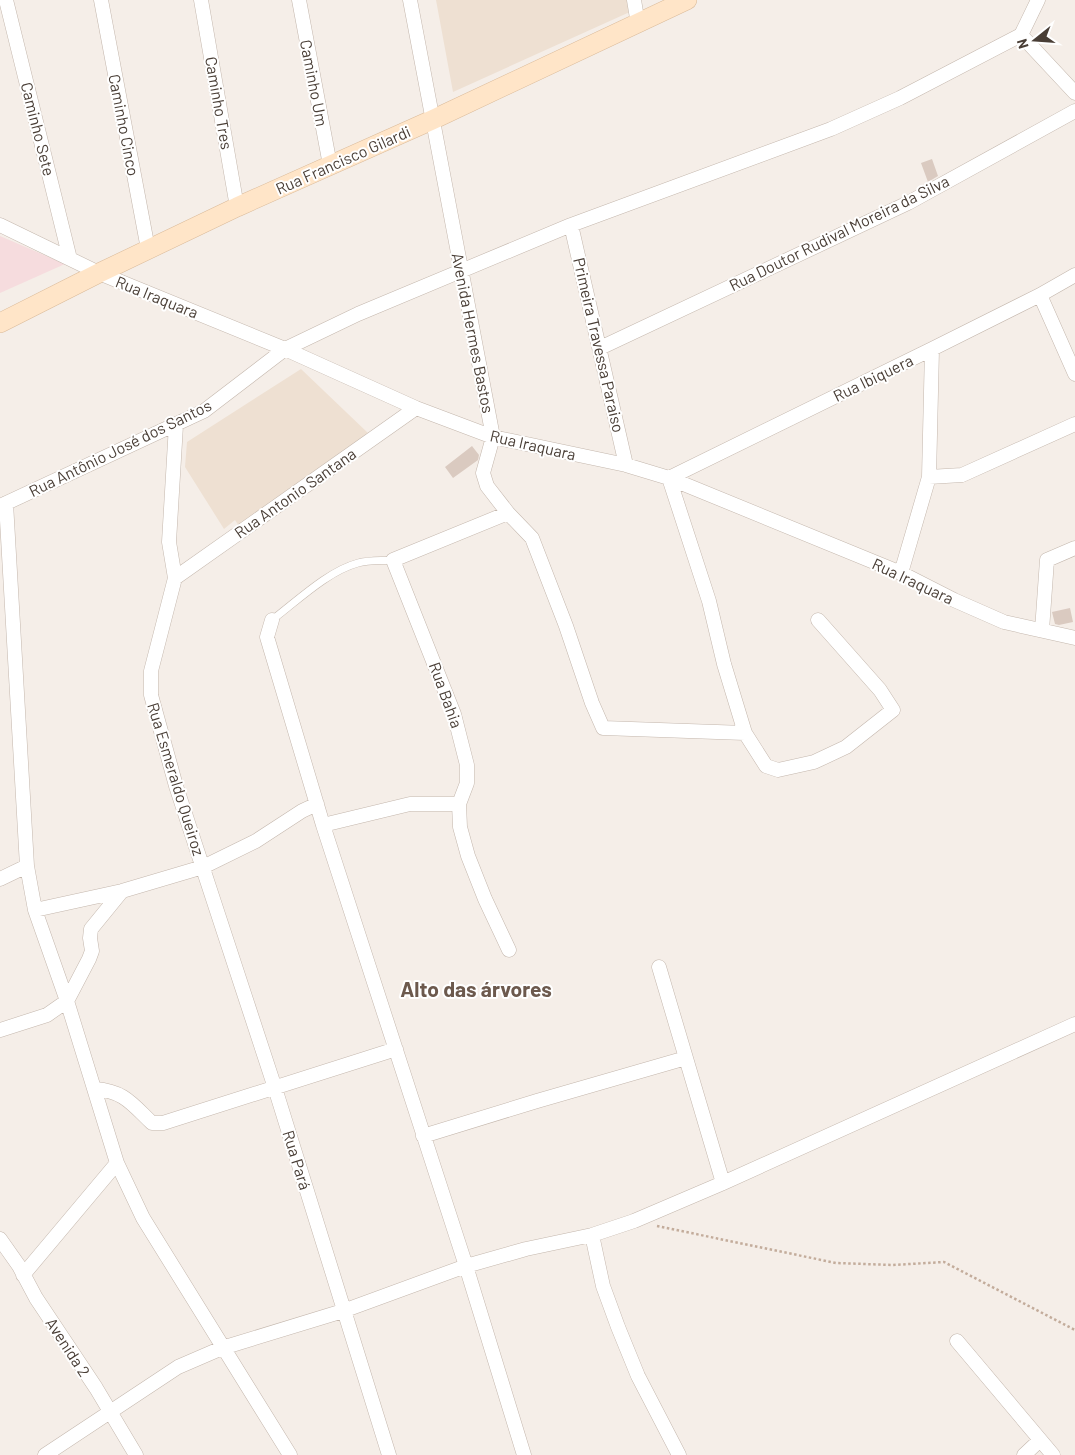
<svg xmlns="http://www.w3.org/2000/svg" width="1075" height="1455" font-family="Barlow,sans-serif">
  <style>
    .education { fill: #eee0d2 }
    .medical { fill: #f6dcde }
    .building { fill: #dacac0 }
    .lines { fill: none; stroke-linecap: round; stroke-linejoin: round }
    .lane-casing { stroke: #c4b7ad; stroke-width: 8 }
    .street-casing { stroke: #c4b7ad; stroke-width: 15 }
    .secondary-casing { stroke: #daba99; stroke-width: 20 }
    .path { stroke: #c3ac9b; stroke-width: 2.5; stroke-dasharray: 2.5 2.5; stroke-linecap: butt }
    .lane { stroke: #fff; stroke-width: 7 }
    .street { stroke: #fff; stroke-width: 14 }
    .secondary { stroke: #ffe5c8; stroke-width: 19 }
    .labels { text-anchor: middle; stroke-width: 4; stroke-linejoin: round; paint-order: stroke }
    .street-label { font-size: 16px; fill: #493e36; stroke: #fff }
    .district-label { font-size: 21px; font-weight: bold; fill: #6c594d; stroke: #fff }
  </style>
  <rect width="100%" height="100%" fill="#f5eee8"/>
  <!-- education -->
  <path class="education" d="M436,0H629L632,11L453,92Z
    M301,369L368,433L254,519L239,526L235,520L224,529L185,467L187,442Z"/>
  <!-- medical -->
  <path class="medical" d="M0,236L65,264L0,293Z"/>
  <!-- building -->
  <path class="building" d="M932,159L938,176L928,182L921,163Z
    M472,446L479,455L478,460L453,478L445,467Z
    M1070,608L1073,622L1059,625L1055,624L1052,612Z"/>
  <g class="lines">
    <defs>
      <path id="lane" d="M272,620C297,601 328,571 358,563C369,560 382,561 393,560"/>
      <path id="street" d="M6,0L70,259
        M101,0L148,249
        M201,0L237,207
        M299,0L330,165
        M410,0L493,437L483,473L487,486L508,513L532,538L566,626L592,703L603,728L745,733
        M634,0L638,24
        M1021,35L1075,93
        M0,225L99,273L285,349L416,408L493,437L626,465L669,478L901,573L954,600L1004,622L1075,638
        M571,225L626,465
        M1040,295L1075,374
        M600,348L908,203L1075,111
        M176,425L169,542L175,578L151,671V695L176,786L275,1088L389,1455
        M929,477L962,475L1075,424
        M6,503L27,866L35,910L67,1001L117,1163L143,1218L290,1455
        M0,506L204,411L285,349L358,314L571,225L831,129L900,98L1021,35L1038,0
        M508,513L393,560L454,714L467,765V783L459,804L460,827L468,856L485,899L509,950
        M901,573L929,477L932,349
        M175,578L416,408
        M272,620L267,637L323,825L466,1266L524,1455
        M818,620L880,690L893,710L846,747L814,762L778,770L766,766L745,733L724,664L709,601L669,478L932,349L1040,295L1075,275
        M1042,630L1047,560L1075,548
        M323,825L410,804H459
        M0,879L27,866
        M35,910L122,891L203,867L256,841L302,811L317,804
        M659,967L723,1183
        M0,1030L47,1015L67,1001L89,959L92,951L90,938L91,929L122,891
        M95,1089C124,1091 132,1104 152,1123H163L396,1049
        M423,1136L537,1101L686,1058
        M592,1235L603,1286L618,1327L638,1376L679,1455
        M0,1239L19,1266L36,1298L96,1388L136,1455
        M23,1275L117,1163
        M957,1341L1053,1455
        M45,1455L178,1367L222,1348L343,1311L466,1266L526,1249L592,1235L634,1221L723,1183L1075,1024
        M1024,1455L1040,1440"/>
      <path id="secondary" d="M0,323L99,273L237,207L432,120L687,0"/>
    </defs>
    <!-- lane casing -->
    <use href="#lane" class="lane-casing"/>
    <!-- street casing -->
    <use href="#street" class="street-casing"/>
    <!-- secondary casing -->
    <use href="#secondary" class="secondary-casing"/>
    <!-- path -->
    <path class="path" d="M657,1226L836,1263L893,1265L944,1262L1075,1330"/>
    <!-- lane -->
    <use href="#lane" class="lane"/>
    <!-- street -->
    <use href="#street" class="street"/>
    <!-- secondary -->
    <use href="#secondary" class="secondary"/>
  </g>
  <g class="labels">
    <!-- street labels -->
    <g class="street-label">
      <text transform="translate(314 83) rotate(79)" y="6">Caminho Um</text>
      <text transform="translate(219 103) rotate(80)" y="6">Caminho Tres</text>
      <text transform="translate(124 125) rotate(79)" y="6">Caminho Cinco</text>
      <text transform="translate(38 129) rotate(76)" y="6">Caminho Sete</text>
      <text transform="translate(343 160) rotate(-24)" y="6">Rua Francisco Gilardi</text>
      <text transform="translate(839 233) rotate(-26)" y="6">Rua Doutor Rudival Moreira da Silva</text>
      <text transform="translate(157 297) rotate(22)" y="6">Rua Iraquara</text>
      <text transform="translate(473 333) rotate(79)" y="6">Avenida Hermes Bastos</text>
      <text transform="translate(599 345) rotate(77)" y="6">Primeira Travessa Paraiso</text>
      <text transform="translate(873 378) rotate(-26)" y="6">Rua Ibiquera</text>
      <text transform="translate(533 445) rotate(13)" y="6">Rua Iraquara</text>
      <text transform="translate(120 448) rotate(-26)" y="6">Rua Antônio José dos Santos</text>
      <text transform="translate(295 493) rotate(-35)" y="6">Rua Antonio Santana</text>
      <text transform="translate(913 581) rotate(25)" y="6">Rua Iraquara</text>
      <text transform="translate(446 695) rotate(70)" y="6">Rua Bahia</text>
      <text transform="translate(176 779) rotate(73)" y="6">Rua Esmeraldo Queiroz</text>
      <text transform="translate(297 1160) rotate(73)" y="6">Rua Pará</text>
      <text transform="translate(68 1347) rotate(57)" y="6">Avenida 2</text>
    </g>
    <!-- district labels -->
    <g class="district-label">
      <text x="476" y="997">Alto das árvores</text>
    </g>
  </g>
  <!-- north arrow -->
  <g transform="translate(1035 40) rotate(253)" stroke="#ffffff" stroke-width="4" paint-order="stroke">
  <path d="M0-4L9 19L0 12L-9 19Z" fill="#493e36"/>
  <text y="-8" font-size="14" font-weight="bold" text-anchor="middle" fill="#493e36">N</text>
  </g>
</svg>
